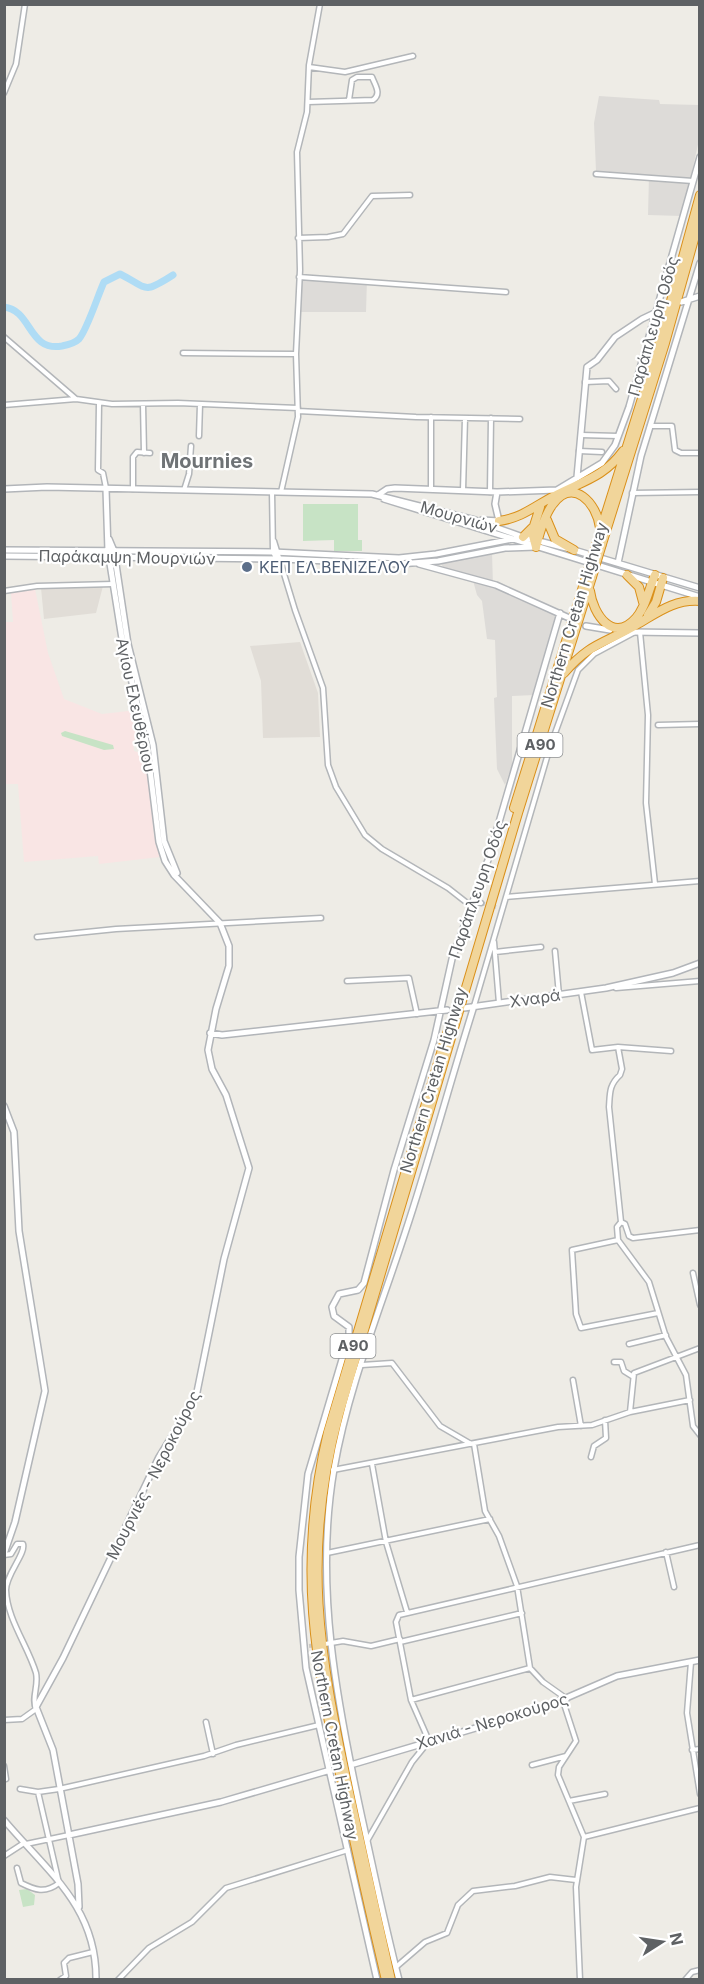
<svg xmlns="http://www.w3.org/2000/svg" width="704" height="1984" font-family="Inter,sans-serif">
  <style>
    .industrial { fill: #dddbd8 }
    .education { fill: #e1ddd7 }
    .medical { fill: #f9e5e4 }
    .green { fill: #c7e3c5 }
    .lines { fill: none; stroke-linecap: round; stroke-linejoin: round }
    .river { stroke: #afdcf5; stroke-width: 7 }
    .street-tunnel { stroke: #cac9c6; stroke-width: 4; stroke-dasharray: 4 2; stroke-linecap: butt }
    .street-casing { stroke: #b3b6b9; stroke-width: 7 }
    .secondary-casing { stroke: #b2b5b9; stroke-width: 8 }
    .highway-casing { stroke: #da901a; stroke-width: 10 }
    .street { stroke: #fff; stroke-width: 4 }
    .secondary { stroke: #fff; stroke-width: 5 }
    .highway { stroke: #f1d59a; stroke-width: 8 }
    .highway-bridge-casing { stroke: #da901a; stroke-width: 10; stroke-linecap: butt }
    .highway-bridge { stroke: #f1d59a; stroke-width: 8 }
    .service-dot { fill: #5c6f8a; stroke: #fff; stroke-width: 2 }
    .labels { text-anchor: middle; stroke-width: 4.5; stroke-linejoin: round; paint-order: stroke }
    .shield { fill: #fff; stroke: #8e9092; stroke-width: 1.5 }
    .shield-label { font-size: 15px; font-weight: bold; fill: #5e6164 }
    .street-label { font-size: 16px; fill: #5e6164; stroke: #fff }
    .service-label { font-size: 16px; fill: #4e5e75; stroke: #fff; text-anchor: start }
    .quarter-label { font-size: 20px; font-weight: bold; fill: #6f7376; stroke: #fff }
  </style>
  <rect width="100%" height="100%" fill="#eeece6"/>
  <!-- industrial -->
  <path class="industrial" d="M599,96L659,100L660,104L699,105V140L682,216L648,215L649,176L599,173L596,171L594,123Z
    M299,277L367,279L366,312H298Z
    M492,552L493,586L557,614L535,695L512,696V765L505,785L497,769L494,698L497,697L495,640L487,639L482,601L477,595L472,577L444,568L441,564V561Z"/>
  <!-- education -->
  <path class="education" d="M103,586L96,613L44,619L41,588Z
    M300,642L318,693L320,737L263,738L261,681L250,646Z"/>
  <!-- medical -->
  <path class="medical" d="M35,589L48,653L64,699L102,714L137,710L141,735L133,741L134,751L145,754L147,758L154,836L160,857L99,864L98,856L24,862L18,784H5V622H13L11,593Z"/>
  <!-- green -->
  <path class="green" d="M303,504H358V540H362V551H334V540L303,541Z
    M65,731L113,745L114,749L104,750L62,736L61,733Z
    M27,1889L35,1895L34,1905L23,1907L19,1890Z"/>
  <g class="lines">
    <!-- river -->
    <path class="river" d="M4,307C32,310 28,352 62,346C67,345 75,343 79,339C87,330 98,295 104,282L120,274C148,288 142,295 173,275"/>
    <!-- street-tunnel -->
    <path class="street-tunnel" d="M481,903L496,907
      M309,1646L318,1645"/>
    <defs>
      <path id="street" d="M309,67L345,72L413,56
        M4,93L16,64L25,4
        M308,102L373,100C382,94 375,85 372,77H357L352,80L349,100
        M596,174L693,181
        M298,238L328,237L343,234L372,196L410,195
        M299,277L506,292
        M4,337L76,399
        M183,353L296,354
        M585,382L609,381L616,389
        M99,404L98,470L103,473L106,488
        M143,404L144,453
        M4,405L76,399L112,404L178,403L298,408
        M298,411L416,417L520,419
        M431,417V489
        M650,426H672L675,450L681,453H700
        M581,435L618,436
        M199,436L200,404
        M579,451L602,452
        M133,489V457L137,452L150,453
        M184,490L189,474L191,446
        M463,490L465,418
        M272,492L273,552L282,571
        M281,492L298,417L296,354L300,270L297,152L307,112L309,65L320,4
        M490,492L491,418
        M632,493L700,492
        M274,541L295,610L323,688L328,765L336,787L365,835L382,849L448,888L471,906
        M4,591L37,586L113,584
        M640,632L648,715L646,803L655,884
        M658,725L700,724
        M506,897L700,881
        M474,901L481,903
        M37,937L116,929L321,918
        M494,942L499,1003
        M555,951L559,995
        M495,952L541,947
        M347,981L409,978L417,1014
        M616,988L700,981
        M581,992L592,1050L618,1047L622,1069L620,1075C609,1085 610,1093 609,1107L621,1222
        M474,1006L550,747L578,670L594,654L635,632
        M618,1047L671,1051
        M618,1240L649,1282L666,1337L686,1375L693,1426L700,1435
        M693,1273L700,1305
        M658,1313L581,1328L576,1314L572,1250L618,1240L617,1227L621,1222L625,1224L629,1236L633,1238L700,1230
        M629,1344L666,1335
        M614,1362H621L624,1371L632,1376
        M362,1365L392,1363L440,1426L471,1444
        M573,1380L581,1426
        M630,1412L634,1373L700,1348
        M474,1444L485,1511L499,1536L517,1586L530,1668L543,1682L567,1699
        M591,1457L594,1446L606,1438L605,1420
        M372,1464L386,1542L407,1612
        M333,1470L558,1427L592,1425L630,1412L690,1400
        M666,1552L674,1587
        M327,1553L490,1519
        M4,1555L11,1554L17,1544H23C26,1554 6,1574 6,1590C7,1619 28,1646 36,1673C39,1686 31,1698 36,1709L22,1719L4,1720
        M400,1642L522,1613
        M325,1644L343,1641L371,1646L400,1639
        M691,1662L687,1713L700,1794
        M411,1700L530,1668
        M563,1701L576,1741L559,1767L558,1775L584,1837L576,1887L580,1980
        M206,1722L213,1754
        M692,1750L700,1749
        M532,1765L566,1756
        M4,1766L6,1779
        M20,1789L38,1792L59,1789L204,1756L236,1745L319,1725
        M569,1801L605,1794
        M584,1837L700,1808
        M367,1841L412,1762L429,1741L411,1700L396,1622L399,1615L700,1545
        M26,1844L69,1835
        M4,1856L24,1843
        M17,1868L21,1883C35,1890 45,1894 59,1883L38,1792
        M396,1967L425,1942L447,1933L458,1905L473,1891L515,1886L550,1877L576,1880
        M60,1980L66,1976L64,1963L69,1958L93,1952
        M118,1980L149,1948L192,1922L226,1888L348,1850
        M685,1980L692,1972L700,1970"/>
      <path id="secondary" d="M681,302L700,296
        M577,477L587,367L597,360L615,337L642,319L665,308
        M4,489L47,487L372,494L475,520L523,537L574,550L700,588
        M378,495L387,489L395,488L497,492L557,490L602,463L615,445L629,407L700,157
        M384,499L700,597
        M482,520L499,521L495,504L497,492
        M109,539L114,551L128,644L153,745L164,841L177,873
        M4,550L273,552L399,558L436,554L523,537
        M4,556L281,559L399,564L438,561L505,548L536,547
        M618,563L641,456L700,263
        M419,564L496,585L567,617
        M586,626L610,630
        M631,632L700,633
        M464,1008L606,988L673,973L700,963
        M210,1033L222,1035L447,1010
        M4,1106L14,1132L19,1231L45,1391L15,1522L4,1554
        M354,1764L543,1708L617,1676L700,1660
        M4,1820C47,1871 97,1907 96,1980
        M69,1835L221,1802L327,1771
        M79,1907L78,1884L53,1750L36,1707L63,1658L159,1457L196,1397L224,1259L249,1168L226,1095L212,1069L208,1050L216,1009L229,966V946L220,923L174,875L165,861L159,842L147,745L123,645L108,551L106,489
        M377,1980L306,1668L299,1590V1557L308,1474L349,1336V1327L334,1316L332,1307L339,1294L358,1290L364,1283L394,1170L434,1040L452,959L488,860L560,613
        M399,1980C385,1926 374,1872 362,1818C337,1703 314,1586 334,1469C348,1388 380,1310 405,1233C430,1158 450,1082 474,1006"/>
      <path id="highway" d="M547,520L555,539L574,550
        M499,521C523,518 537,504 558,494C584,481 605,476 623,451
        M523,537L532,528
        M597,542L660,341L700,195
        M602,544L665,343L700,218
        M536,547C539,535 545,514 553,504C573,477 597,503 600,528
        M536,547L532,532L540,507
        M627,575L639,587L643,602
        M590,591C593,614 613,644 636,618C646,607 649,588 655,575
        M648,615L656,602L663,578
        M564,673C591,642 604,644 636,625C657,613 674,599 700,601
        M514,808L586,577
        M386,1980C371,1917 357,1855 344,1792C315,1662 296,1566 328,1432L447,1033
        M391,1980C377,1917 363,1855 349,1792C319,1654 301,1554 339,1414L518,813L592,577"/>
    </defs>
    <!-- street casing -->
    <use href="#street" class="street-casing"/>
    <!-- secondary casing -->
    <use href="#secondary" class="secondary-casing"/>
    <!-- highway casing -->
    <use href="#highway" class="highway-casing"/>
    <!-- street -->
    <use href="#street" class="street"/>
    <!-- secondary -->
    <use href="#secondary" class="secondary"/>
    <!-- highway -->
    <use href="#highway" class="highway"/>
    <defs>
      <path id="highway-bridge" d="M586,577L597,542
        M592,577L602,544"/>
    </defs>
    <!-- highway-bridge casing -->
    <use href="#highway-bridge" class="highway-bridge-casing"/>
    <!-- highway-bridge -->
    <use href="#highway-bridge" class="highway-bridge"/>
  </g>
  <!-- markers -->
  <circle class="service-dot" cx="247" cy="567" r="6"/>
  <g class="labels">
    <!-- shield labels -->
    <g class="shield">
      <rect x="517.5" y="733" width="45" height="24" rx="4.5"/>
      <rect x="330.5" y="1334" width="45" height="24" rx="4.5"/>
    </g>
    <g class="shield-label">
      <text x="540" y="750">Α90</text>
      <text x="353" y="1351">Α90</text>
    </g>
    <!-- street labels -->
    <g class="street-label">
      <text transform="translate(653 326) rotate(-74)" y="6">Παράπλευρη Οδός</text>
      <text transform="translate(459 517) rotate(16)" y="6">Μουρνιών</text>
      <text transform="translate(127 557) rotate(1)" y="6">Παράκαμψη Μουρνιών</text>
      <text transform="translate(574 615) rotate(-73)" y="6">Northern Cretan Highway</text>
      <text transform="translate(136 705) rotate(78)" y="6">Αγίου Ελευθέριου</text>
      <text transform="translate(477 889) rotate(-71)" y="6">Παράπλευρη Οδός</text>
      <text transform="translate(535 998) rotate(-8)" y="6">Χναρά</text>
      <text transform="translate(433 1080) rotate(-73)" y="6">Northern Cretan Highway</text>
      <text transform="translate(153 1475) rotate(-63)" y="6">Μουρνιές - Νεροκούρος</text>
      <text transform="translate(492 1721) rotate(-17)" y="6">Χανιά - Νεροκούρος</text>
      <text transform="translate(335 1745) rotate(79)" y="6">Northern Cretan Highway</text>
    </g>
    <!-- service labels -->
    <g class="service-label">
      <text x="259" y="573">ΚΕΠ ΕΛ.ΒΕΝΙΖΕΛΟΥ</text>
    </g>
    <!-- quarter labels -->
    <g class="quarter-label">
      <text x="207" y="468">Mournies</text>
    </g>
  </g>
  <!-- border -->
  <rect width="704" height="1984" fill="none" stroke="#5e6164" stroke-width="12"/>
  <!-- north arrow -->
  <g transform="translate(662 1942) rotate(78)" stroke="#ffffff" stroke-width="4.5" paint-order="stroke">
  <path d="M0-4.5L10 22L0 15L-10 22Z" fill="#5e6164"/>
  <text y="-9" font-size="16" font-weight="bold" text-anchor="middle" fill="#5e6164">N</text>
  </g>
</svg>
